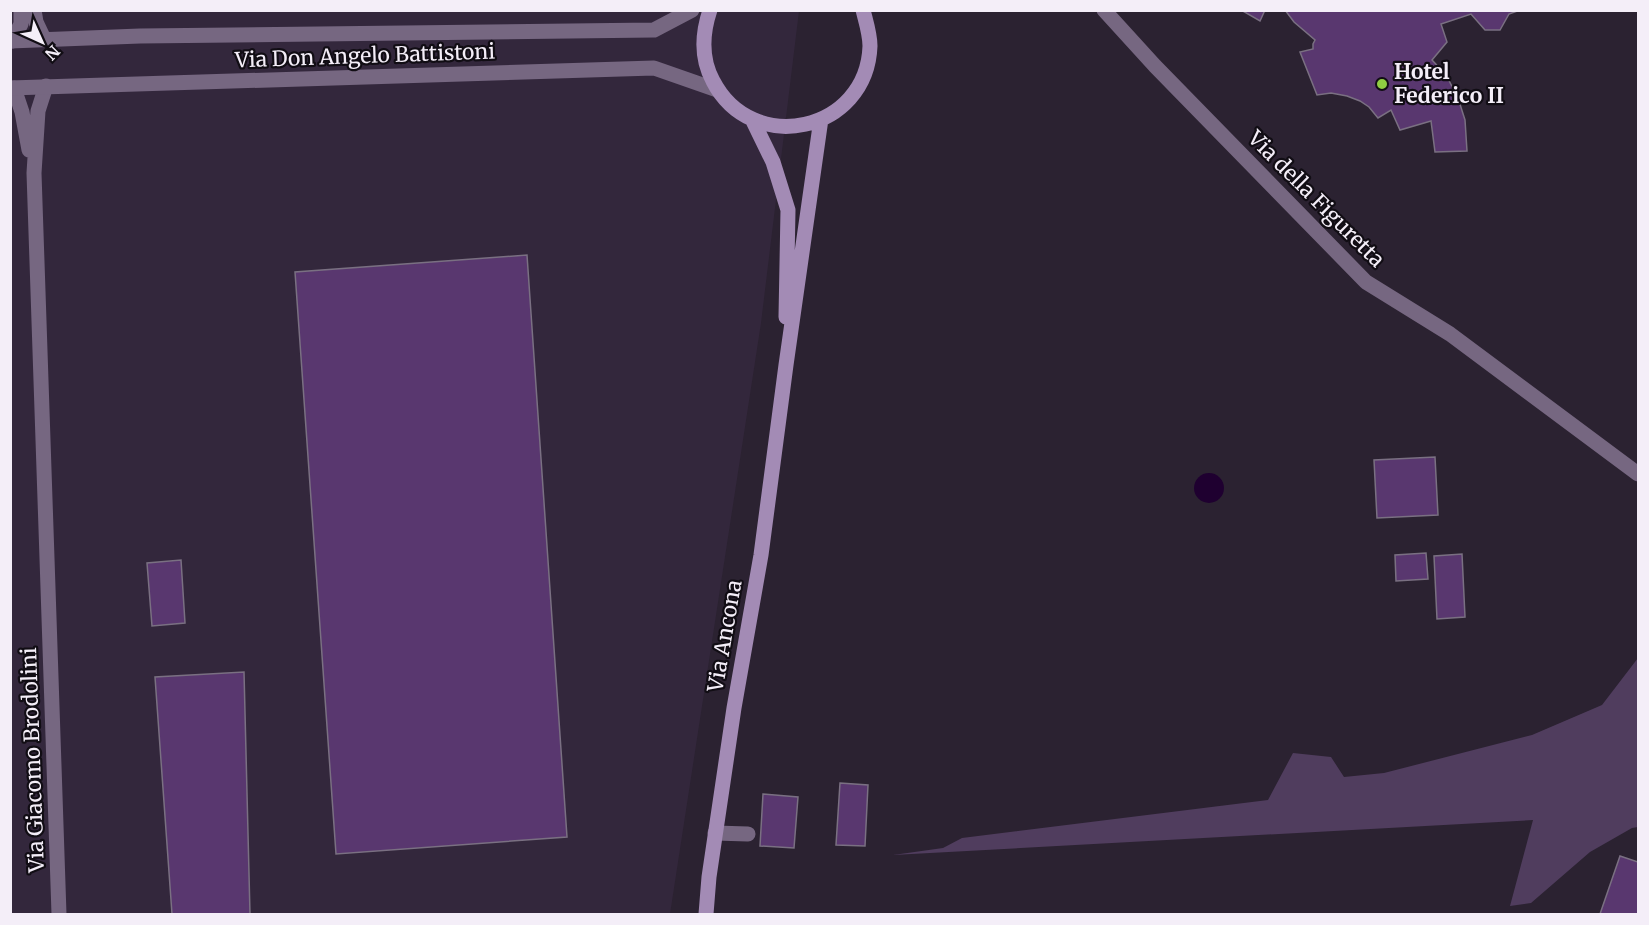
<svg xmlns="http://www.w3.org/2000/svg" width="1649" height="925" font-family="Merriweather,serif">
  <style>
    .built { fill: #33273c }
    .green { fill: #503d5e }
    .water { fill: #1f0030 }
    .building { fill: #59376f; stroke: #7a7082; stroke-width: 1.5 }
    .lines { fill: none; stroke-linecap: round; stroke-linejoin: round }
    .minor { stroke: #766781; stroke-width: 15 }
    .tertiary { stroke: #766781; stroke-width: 15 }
    .secondary { stroke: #a38bb5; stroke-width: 15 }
    .poi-dot { fill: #8fcd42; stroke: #110d14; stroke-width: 2 }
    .labels { text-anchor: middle; stroke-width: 4.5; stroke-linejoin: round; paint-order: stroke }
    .street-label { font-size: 21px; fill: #f4eef8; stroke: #110d14 }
    .poi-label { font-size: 21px; font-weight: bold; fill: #f4eef8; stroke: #110d14; text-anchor: start }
  </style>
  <rect width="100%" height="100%" fill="#2b2231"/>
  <!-- built -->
  <path class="built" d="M10,11H799L761,323L670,914H11Z"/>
  <!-- green -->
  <path class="green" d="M1638,658V827L1632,828L1590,852L1531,903L1510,906L1533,820L893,855L943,848L962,838L1268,800L1293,753L1331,757L1344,777L1384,773L1532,735L1602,705Z"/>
  <!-- water -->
  <path class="water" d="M1194 488a15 15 0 1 1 30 0a15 15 0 1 1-30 0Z"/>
  <!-- building -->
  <path class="building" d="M1241,10H1265L1260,21Z
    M1285,10H1520L1509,14L1500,30H1485L1471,14L1441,24L1447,42L1432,60L1446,75L1458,98L1465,120L1467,151L1435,152L1431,121L1400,130L1391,110L1378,118L1369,107L1360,101L1347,96L1331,93L1317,95L1300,52L1313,49V44L1315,40L1294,22Z
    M527,255L567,837L336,854L295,272Z
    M1435,457L1438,515L1377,518L1374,460Z
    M1426,553L1428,579L1396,581L1395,555Z
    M1462,554L1465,617L1437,619L1434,556Z
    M181,560L185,623L152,626L147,563Z
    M244,672L250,914H172L155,677Z
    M840,783L868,785L865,846L836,845Z
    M763,794L798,797L794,848L760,846Z
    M1620,856L1638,862V914H1600Z"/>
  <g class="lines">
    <!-- minor -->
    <path class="minor" d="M34,10L36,22L44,39
      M12,41L21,24V10
      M46,86L38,111L34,173L59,914
      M14,88L22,112L29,150
      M715,833L748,834"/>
    <!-- tertiary -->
    <path class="tertiary" d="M1104,10L1155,66L1366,282L1450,334L1638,474
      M10,41L140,36L654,30L692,10
      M10,88L654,68L717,90"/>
    <!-- secondary -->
    <path class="secondary" d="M710,10C702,34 701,59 713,81C752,157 867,132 870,46C870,34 866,22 863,10
      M752,119L773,162L788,210L786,317
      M706,914L709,877L734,708L761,555L786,365L821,119"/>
  </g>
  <!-- markers -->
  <circle class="poi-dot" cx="1382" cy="84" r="6"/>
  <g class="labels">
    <!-- street labels -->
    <g class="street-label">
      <text transform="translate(365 56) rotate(-2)" y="7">Via Don Angelo Battistoni</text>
      <text transform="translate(1316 199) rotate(45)" y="7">Via della Figuretta</text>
      <text transform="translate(725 636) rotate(-80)" y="7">Via Ancona</text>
      <text transform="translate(33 760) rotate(-92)" y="7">Via Giacomo Brodolini</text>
    </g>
    <!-- poi labels -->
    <g class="poi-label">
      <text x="1394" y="79">Hotel<tspan x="1394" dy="24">Federico II</tspan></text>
    </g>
  </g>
  <!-- border -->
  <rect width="1649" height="925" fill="none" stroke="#f4eef8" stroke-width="24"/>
  <!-- north arrow -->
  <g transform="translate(42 42) rotate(135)" stroke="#110d14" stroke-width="4.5" paint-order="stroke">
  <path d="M0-4.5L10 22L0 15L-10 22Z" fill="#f4eef8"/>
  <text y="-9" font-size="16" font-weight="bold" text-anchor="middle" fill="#f4eef8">N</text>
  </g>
</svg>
